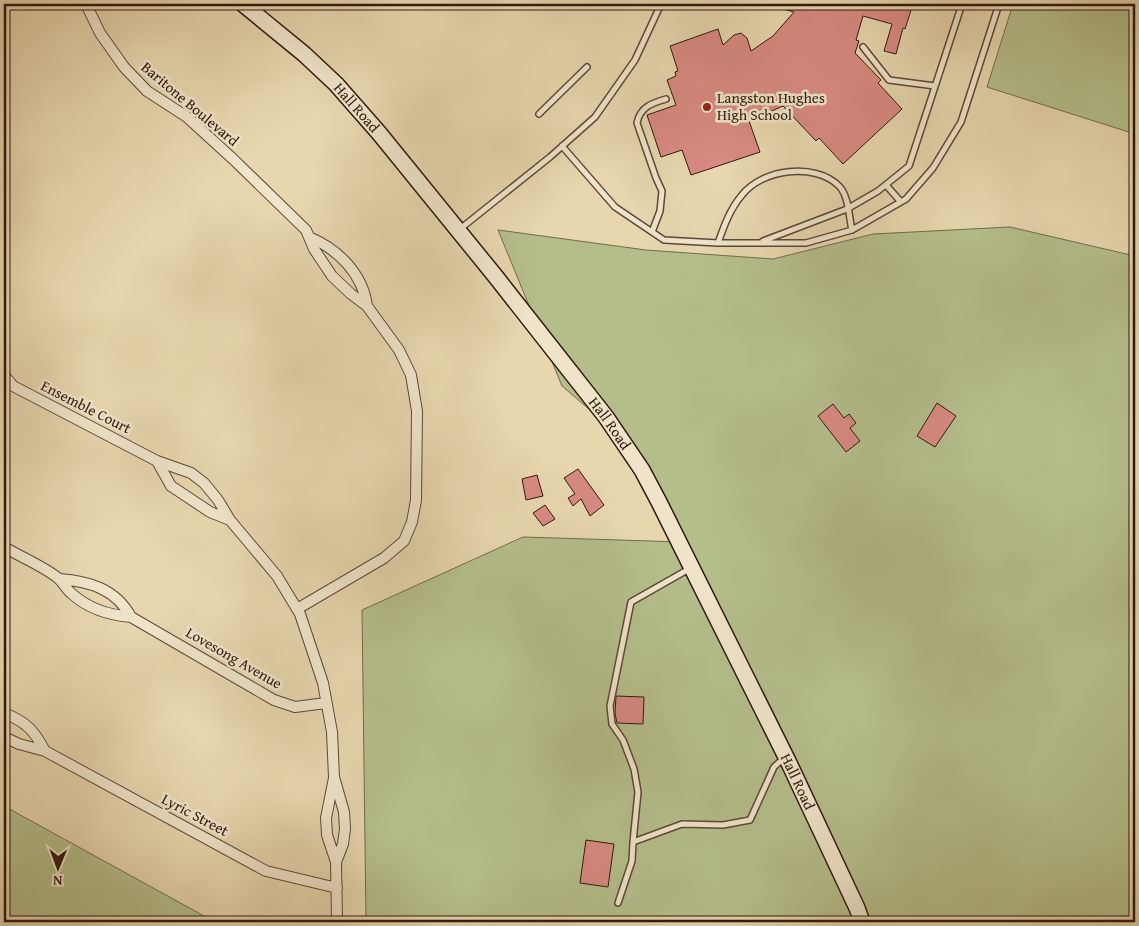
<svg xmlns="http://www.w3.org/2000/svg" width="1139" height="926" font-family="'Gentium Book Plus',serif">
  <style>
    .green { fill: #b4be8b; stroke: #726c4d }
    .building { fill: #d88a82; stroke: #2f190f }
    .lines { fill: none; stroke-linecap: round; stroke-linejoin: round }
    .lane-casing { stroke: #5d4837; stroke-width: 8 }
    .street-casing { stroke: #5d4837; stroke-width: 12 }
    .secondary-casing { stroke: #2f190f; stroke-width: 18 }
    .lane { stroke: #efe4ca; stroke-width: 5 }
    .street { stroke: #efe4ca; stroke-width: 10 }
    .secondary { stroke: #efe4ca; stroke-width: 15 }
    .poi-dot { fill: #8f2418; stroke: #efe4ca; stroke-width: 2 }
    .labels { text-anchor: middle; stroke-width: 5; stroke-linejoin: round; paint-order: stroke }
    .poi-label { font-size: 15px; fill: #2f190f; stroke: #efe4ca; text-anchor: start }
    .street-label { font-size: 15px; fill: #2f190f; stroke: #efe4ca }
  </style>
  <rect width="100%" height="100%" fill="#e7d6ae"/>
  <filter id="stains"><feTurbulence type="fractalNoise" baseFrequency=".004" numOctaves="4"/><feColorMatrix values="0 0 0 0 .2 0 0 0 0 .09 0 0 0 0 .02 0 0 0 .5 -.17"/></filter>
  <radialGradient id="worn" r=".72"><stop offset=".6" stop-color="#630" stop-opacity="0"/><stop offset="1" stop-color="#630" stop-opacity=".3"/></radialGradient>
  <!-- green -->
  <path class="green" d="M1013,4H1135V134L987,87Z
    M1010,227L1135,256V922H366L362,610L523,537L682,542L639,452L562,386L498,230L646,250L773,259L873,234Z
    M4,806L215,922H4Z"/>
  <!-- building -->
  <path class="building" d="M774,4H913L905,29L903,28L896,54L884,51L892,24L863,16L856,40L859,41L855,53L881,80L878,83L902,109L843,164L819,138L816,141L783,106L749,121L760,152L691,175L682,150L661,157L647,115L676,105L667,80L676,76L675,72L678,71L670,46L718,29L723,45L734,35L741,33L747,38L751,51L773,36L794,12L773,6Z
    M937,403L956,416L935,447L917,436Z
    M833,404L844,418L849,414L856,423L850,428L860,441L846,452L818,416Z
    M578,469L604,505L590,516L581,499L573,506L568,498L575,494L564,478Z
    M537,475L543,496L526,500L522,479Z
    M545,505L555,519L543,526L533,513Z
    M616,696L644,697L643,724L617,723L615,713Z
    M586,840L614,844L608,887L580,883Z"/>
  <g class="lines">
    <defs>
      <path id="lane" d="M863,47L889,80L935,86
        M539,114L587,67
        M562,146L615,207L664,240L718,243H806L852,230L906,199L933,168L961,122L999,4
        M886,185L901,202
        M460,229L550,157L595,117L635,60L661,4
        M652,232L660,211L662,191L656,178L637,123C640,107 652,103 666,99
        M763,241L847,209L878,191L909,166L962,4
        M718,243C724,226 730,209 742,195C762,169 815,162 839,186C849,196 849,218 852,230
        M689,569L631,602L610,706L612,724L623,740L634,769L638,792L633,842L682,824L723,825L750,820L774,767L784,758
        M618,903L632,861L633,842"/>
      <path id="street" d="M86,4L100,33L124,67L147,91L187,117L233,159L306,230L314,249L332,276L351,294L367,306L399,350L411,375L417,411L416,500L412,522L404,541L384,558L297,609
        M309,237C338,249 363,274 367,306
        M4,375L13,386L157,461L191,473L204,483L218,500L230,520L277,576L300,614L323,683L332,732L334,777L344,812L345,829L343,844L336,862
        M157,461L171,486L210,512L230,520
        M4,547C21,557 43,566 58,578C63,582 66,589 71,593C88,609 108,615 131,617L274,700L295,707L326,703
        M59,579C89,581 116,589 131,617
        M4,713C26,722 34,730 45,751
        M4,737L19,744L45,751L266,871L337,888
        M334,778L326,818L327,835L336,862L337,922"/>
      <g id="secondary">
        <path id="s1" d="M243,4L304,54L336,84L379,133L496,277L606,417L642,470L659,502L788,761L857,908L862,922"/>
      </g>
    </defs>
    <!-- lane casing -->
    <use href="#lane" class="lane-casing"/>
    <!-- street casing -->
    <use href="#street" class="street-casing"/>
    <!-- secondary casing -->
    <use href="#secondary" class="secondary-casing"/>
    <!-- lane -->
    <use href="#lane" class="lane"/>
    <!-- street -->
    <use href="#street" class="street"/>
    <!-- secondary -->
    <use href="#secondary" class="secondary"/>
  </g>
  <!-- markers -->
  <circle class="poi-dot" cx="707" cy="107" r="5"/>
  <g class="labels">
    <!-- poi labels -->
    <g class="poi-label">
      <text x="717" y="103">Langston Hughes<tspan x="717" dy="17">High School</tspan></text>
    </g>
    <!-- street labels -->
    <g class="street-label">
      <text transform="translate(190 104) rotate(40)" y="5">Baritone Boulevard</text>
      <text dy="5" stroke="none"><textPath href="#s1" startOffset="154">Hall Road</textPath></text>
      <text transform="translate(86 407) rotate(27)" y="5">Ensemble Court</text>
      <text dy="5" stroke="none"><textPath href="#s1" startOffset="559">Hall Road</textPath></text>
      <text transform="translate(234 658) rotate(30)" y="5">Lovesong Avenue</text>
      <text dy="5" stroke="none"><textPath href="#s1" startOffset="964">Hall Road</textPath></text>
      <text transform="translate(195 815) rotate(28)" y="5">Lyric Street</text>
    </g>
  </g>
  <!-- margin -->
  <rect width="1139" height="926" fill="none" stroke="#e7d6ae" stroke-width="20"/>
  <rect x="5" y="5" width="1129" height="916" fill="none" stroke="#2f190f" stroke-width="2.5"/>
  <rect x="10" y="10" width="1119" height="906" fill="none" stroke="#2f190f"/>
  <!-- north arrow -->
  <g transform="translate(58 868) rotate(181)" stroke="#efe4ca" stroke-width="4" paint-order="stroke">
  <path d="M0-4L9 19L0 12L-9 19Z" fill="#2f190f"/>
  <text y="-8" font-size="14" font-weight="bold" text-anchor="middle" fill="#2f190f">N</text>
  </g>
  <rect width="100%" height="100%" filter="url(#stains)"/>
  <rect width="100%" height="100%" fill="url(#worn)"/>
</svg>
